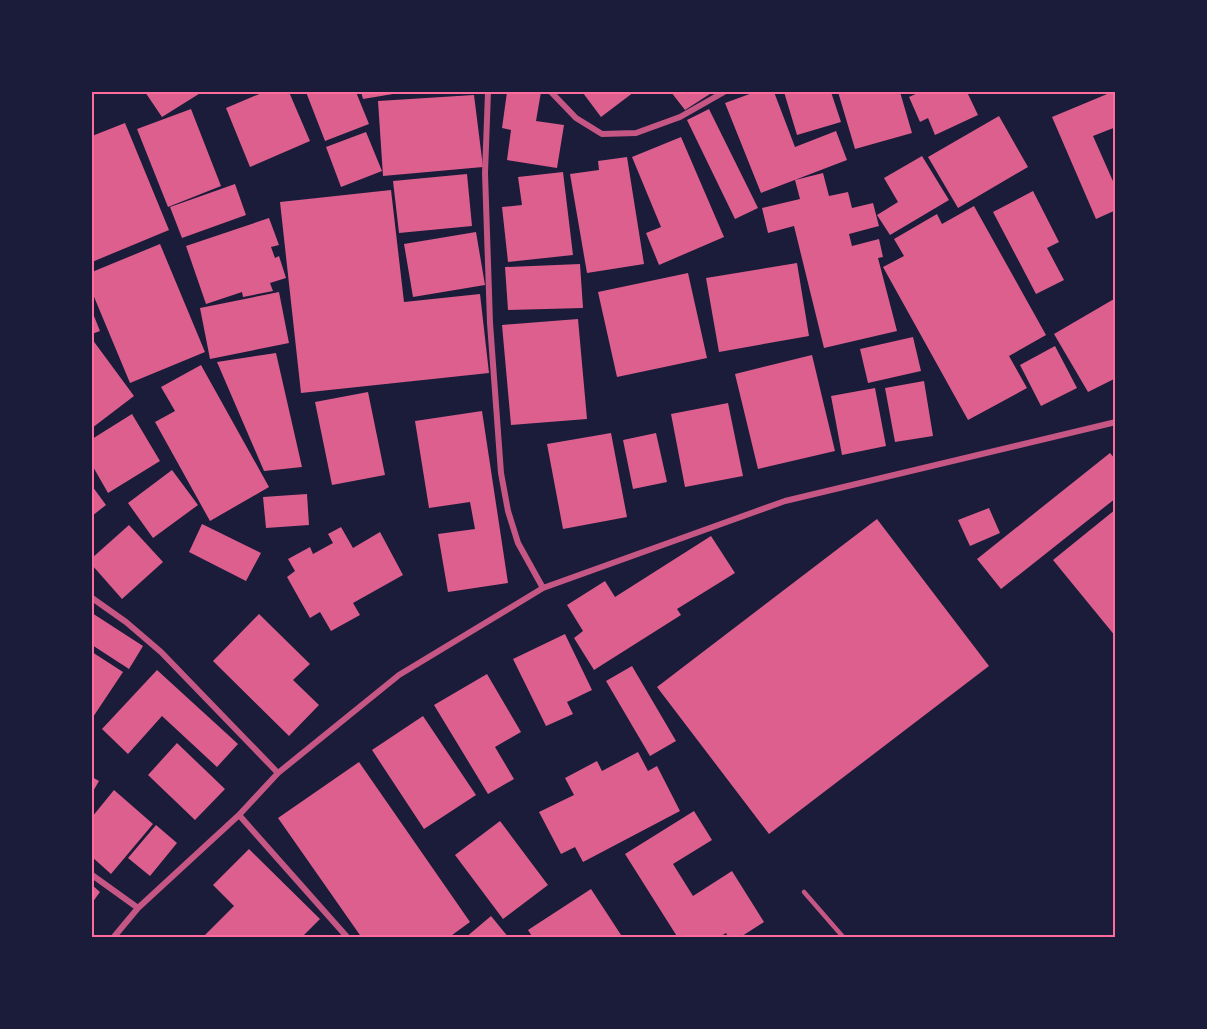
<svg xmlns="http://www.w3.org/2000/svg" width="1207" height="1029" font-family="Commissioner,sans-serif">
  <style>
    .building { fill: #dd5f8e }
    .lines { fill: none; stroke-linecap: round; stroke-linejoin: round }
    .service { stroke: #c65784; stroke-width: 4.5 }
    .minor { stroke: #c65784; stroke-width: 6 }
    .neatline { fill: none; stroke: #ff6b9d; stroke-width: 2 }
  </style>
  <rect width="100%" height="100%" fill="#1b1b3a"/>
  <!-- building -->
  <path class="building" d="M145,92H202L162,117Z
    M264,92H289L310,141L250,167L226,108Z
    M306,92H356L369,124L325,141Z
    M361,92H399V93L363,99Z
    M507,92H541L536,121L564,125L557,168L507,160L511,130L502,128Z
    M584,92H634L601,117L583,93Z
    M671,92H713L685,110Z
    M755,92H774L795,147L836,131L847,160L761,193L725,103Z
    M784,92H831L841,122L797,135Z
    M838,92H900L912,133L855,149Z
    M920,92H967L978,115L935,135L928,118L920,122L909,97Z
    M1112,92L1116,100V127L1093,136L1116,188V210L1096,219L1052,117Z
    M474,95L483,167L383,176L378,101Z
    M191,109L221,186L168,207L137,129Z
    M709,109L758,208L735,219L687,120Z
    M999,116L1028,167L958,208L928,157Z
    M125,123L169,230L92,262V136Z
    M366,132L382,171L341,187L326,147Z
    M681,137L724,237L659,265L646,233L661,227L632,157Z
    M922,156L949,200L890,235L877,215L898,202L884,178Z
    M627,157L644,264L587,273L570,174L599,170L598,161Z
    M563,172L573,255L508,262L502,207L522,205L518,177Z
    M823,173L829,196L848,192L852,208L873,203L879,226L849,234L852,246L879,239L883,257L878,258L897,331L824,348L794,226L768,233L762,208L800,199L795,180Z
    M467,174L472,226L399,233L393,181Z
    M235,184L246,215L182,238L170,207Z
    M391,190L404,302L480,294L489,373L301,393L280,202Z
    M1033,191L1059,242L1047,248L1064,280L1036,294L993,212Z
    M974,206L1046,335L1009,356L1027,388L968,420L883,267L904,256L894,239L937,214L942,224Z
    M269,218L279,245L271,247L275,258L279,256L286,278L270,283L273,291L243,297L242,292L206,304L186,246Z
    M476,232L485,285L413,297L404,244Z
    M160,244L205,352L130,383L92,292V272Z
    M797,263L809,336L719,352L706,278Z
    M580,264L583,308L508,310L505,267Z
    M688,273L707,358L617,377L598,292Z
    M279,292L289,343L210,359L200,308Z
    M1114,299L1116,378L1088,392L1054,334Z
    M92,311L100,331L92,334Z
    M578,319L587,419L511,425L502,325Z
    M913,337L921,371L868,383L860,349Z
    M92,339L134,396L92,428Z
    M1055,346L1077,388L1041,406L1020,365Z
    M276,353L302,467L264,471L217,362Z
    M812,355L835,451L758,469L735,374Z
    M201,365L269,487L210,521L155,422L175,411L161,387Z
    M924,381L933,436L895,442L885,388Z
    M875,388L886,446L842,455L831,396Z
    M368,392L385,475L332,485L315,402Z
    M728,403L743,476L685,487L671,414Z
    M482,411L508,583L448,592L438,534L475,529L470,502L429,508L415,421Z
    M132,414L160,461L108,493L92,465V439Z
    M611,433L627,517L563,529L547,444Z
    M656,433L667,482L633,489L623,440Z
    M1110,453L1116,460V498L1001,589L977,559Z
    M172,470L198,505L153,538L128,503Z
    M92,486L106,505L92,516Z
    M307,494L309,525L266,528L263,497Z
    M989,508L1000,533L970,546L958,520Z
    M1116,509V637L1053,560Z
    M877,519L989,666L769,834L657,687Z
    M202,524L261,553L246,581L189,552Z
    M129,525L163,562L122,599L92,565V558Z
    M341,527L353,548L380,532L403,575L353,603L360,615L331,631L320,612L310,618L287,577L295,571L288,559L310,547L313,554L333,543L328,534Z
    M711,536L735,573L677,609L681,615L594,670L574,638L583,631L567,605L605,581L615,597Z
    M92,613L143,646L129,669L92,645Z
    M259,614L310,664L293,680L319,705L289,736L213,661Z
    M565,634L592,690L567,702L573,714L546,726L513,659Z
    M92,652L123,672L93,717L92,715Z
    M632,666L676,741L650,756L606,681Z
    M157,670L238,744L217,767L162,716L128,754L102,729Z
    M487,674L521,732L495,747L514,779L488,794L434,705Z
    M423,716L476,795L424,829L372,750Z
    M177,743L225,789L195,820L148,775Z
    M638,752L648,771L657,766L680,811L583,862L575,847L561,854L539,812L574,795L565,778L597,761L602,771Z
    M359,762L470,922L448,938H362L278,818Z
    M92,777L99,781L92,793Z
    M114,790L153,824L111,874L92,857V817Z
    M694,811L712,840L673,864L693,896L732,871L764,922L739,938H729L726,933L718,938H698L697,936L694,938H678L625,854Z
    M500,821L548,885L503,919L455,855Z
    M156,825L177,843L150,876L128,858Z
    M249,849L320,919L301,938H202L234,906L213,885Z
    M92,885L100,892L92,903Z
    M591,889L623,938H533L528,930Z
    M491,916L509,938H465Z"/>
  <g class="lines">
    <!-- service -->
    <path class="service" d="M804,892L844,938"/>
    <!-- minor -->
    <path class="minor" d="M488,92L485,173L490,323L501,473L508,511L518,543L543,588
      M551,92L576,118L602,134L636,133L680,117L724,92
      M92,598L126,622L161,652L278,773
      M239,815L348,938
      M92,875L138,908
      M113,938L138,908L239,815L278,773L399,675L543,588L785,501L1116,422"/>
  </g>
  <!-- border -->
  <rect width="1207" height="1029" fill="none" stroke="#1b1b3a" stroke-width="186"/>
  <rect x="93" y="93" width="1021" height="843" class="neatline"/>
</svg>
